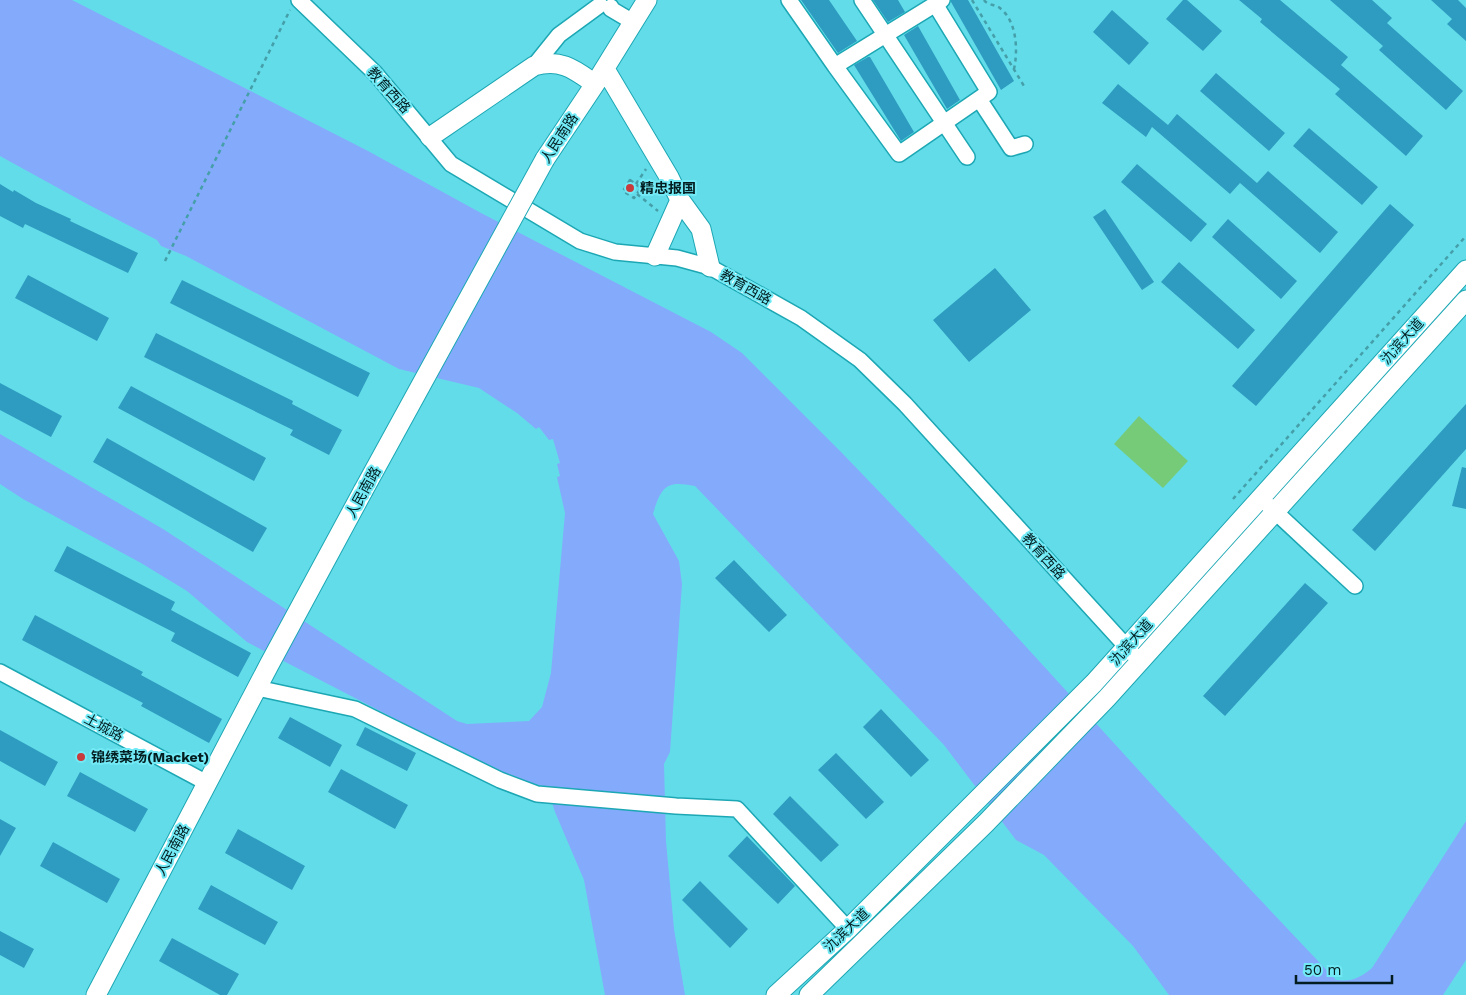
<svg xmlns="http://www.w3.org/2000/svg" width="1466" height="995" font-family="'Work Sans','Noto Sans SC',sans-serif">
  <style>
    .green { fill: #76cb78 }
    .water { fill: #84aafc }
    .building { fill: #2d9cc0 }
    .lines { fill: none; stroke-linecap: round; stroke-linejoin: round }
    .minor-casing { stroke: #1ca7b4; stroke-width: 18 }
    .major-casing { stroke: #1ca7b4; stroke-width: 21 }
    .path { stroke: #459fa9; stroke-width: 2.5; stroke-dasharray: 4 4; stroke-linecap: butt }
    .minor { stroke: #fff; stroke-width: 15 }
    .major { stroke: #fff; stroke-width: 19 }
    .major-bridge-casing { stroke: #1ca7b4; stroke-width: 21; stroke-linecap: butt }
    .major-bridge { stroke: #fff; stroke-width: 19 }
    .poi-dot { fill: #c93a3c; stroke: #72eaf6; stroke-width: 2 }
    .labels { text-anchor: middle; stroke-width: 4; stroke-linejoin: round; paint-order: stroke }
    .street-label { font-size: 14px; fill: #031d20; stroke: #72eaf6 }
    .poi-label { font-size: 14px; font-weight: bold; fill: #031d20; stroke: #72eaf6; text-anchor: start }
  </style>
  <rect width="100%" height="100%" fill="#63dce9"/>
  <!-- green -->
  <path class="green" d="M1139,416L1188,461L1163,488L1114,444Z"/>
  <!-- water -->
  <path class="water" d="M0,0H72L368,151L481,213L711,332L742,353L843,454L988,605L1164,798L1336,980C1352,982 1360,978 1372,968L1466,821V960L1443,995H1169L1133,946L1044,855L1016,840L944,745L695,486C667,480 661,486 653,514L679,561L682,584L670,752L664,764L666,841L674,929L685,995H605L584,880L555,812L547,787L531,783L474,762L411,727L247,642L187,591L141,563L23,499L0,484V434L163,529L457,721L467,724L529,721L542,707L551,673L565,513L557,477L560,476L557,464L560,463L553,439L549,440L539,427L536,429L517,413L479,388L399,369L186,256L161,246L157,240L89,205L0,156Z"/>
  <!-- building -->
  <path class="building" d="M801,0H829L857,41L838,53Z
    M873,0H898L905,12L888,22Z
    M951,0H968L1014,81L1001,90L951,2Z
    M1183,0H1187L1222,31L1203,51L1166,19Z
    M1239,0H1280L1348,57L1341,65L1423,136L1406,156L1335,94L1340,89L1260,22L1262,19Z
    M1330,0H1372L1392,18L1387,23L1463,91L1446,110L1379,50L1383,46Z
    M1431,0H1458L1466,8V41L1447,24L1452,19Z
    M1112,10L1149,43L1129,65L1093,32Z
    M918,26L960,100L947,109L904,35Z
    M868,57H870L914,132L901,141L854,65Z
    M1216,73L1285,133L1269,151L1200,91Z
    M1118,84L1168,125L1177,114L1257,183L1268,171L1338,232L1320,253L1240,183L1230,194L1152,127L1146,137L1102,103Z
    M1309,128L1378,187L1362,205L1293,146Z
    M1137,164L1207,224L1191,242L1121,182Z
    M0,184L13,192L14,190L36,203L71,219L70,221L138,253L128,273L25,224L23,228L0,216Z
    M1390,204L1414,225L1256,406L1232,386Z
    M1105,209L1154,282L1142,290L1093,217Z
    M1228,219L1297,281L1281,299L1212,237Z
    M1179,262L1255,330L1238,349L1161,282Z
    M995,268L1031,310L969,362L933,320Z
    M28,275L109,318L97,341L15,298Z
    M182,280L370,373L358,397L170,303Z
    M156,333L293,401L292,404L342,430L329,455L290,435L293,430L144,357Z
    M0,383L62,416L51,437L0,410Z
    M131,386L266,458L254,481L118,408Z
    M1466,404V449L1375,551L1352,530Z
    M107,438L267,528L253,552L93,462Z
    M1462,467L1466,468V509L1452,506Z
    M67,546L175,602L171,610L251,653L238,677L171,641L175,633L54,571Z
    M734,560L787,615L769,632L715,578Z
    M1305,583L1328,603L1225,716L1203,696Z
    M35,615L143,672L141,675L222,719L209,743L141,706L143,703L22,640Z
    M881,709L929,760L911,777L863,727Z
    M290,717L342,745L330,767L278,738Z
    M365,727L416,753L407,771L356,745Z
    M0,730L58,762L45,786L0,761Z
    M836,753L884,802L866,819L818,770Z
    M341,769L408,805L395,829L328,792Z
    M80,772L148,809L135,832L67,796Z
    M790,796L839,845L821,862L773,814Z
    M0,819L16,828L0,856Z
    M238,829L305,866L292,890L225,853Z
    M747,836L795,886L778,904L728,856Z
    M53,842L120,879L107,903L40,866Z
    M700,881L748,929L730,948L682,900Z
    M211,885L278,922L265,945L198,909Z
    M0,931L34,949L24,968L0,955Z
    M172,938L239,974L227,995H220L159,961Z"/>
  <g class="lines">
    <defs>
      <path id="minor" d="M299,0L375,73L451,164L580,241L615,252L677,258L710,267L801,318L860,360L905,404L1134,655
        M789,0L835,66L942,0
        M862,0L967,157
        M611,7V9L633,22
        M534,66L559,35L600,5
        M835,66L899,154L989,92L935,4
        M979,99L1011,148L1025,144
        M1268,505L1355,586
        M0,672L207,783
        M257,688L355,709L500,780L537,794L676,806L737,809L848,929"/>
      <path id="major" d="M605,69L669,177L680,200L655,256
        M430,137L534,66C561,58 575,70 595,84
        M545,159L595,84L647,0
        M680,200L701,229L710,267
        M96,995L269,665L363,491
        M776,995L848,929L1094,683L1466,270
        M809,995L986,823L1107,698L1466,300"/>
    </defs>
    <!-- minor casing -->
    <use href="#minor" class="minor-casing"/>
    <!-- major casing -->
    <use href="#major" class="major-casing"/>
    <!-- path -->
    <path class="path" d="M972,0L1024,86
      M984,0C988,6 996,4 1001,9C1017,22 1018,51 1014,69
      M630,180L641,188L634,198L623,191Z
      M636,184L646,169
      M637,194L658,211
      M165,261L290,10
      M1233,499L1466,236"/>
    <!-- minor -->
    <use href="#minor" class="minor"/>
    <!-- major -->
    <use href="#major" class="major"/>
    <defs>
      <path id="major-bridge" d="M363,491L545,159"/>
    </defs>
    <!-- major-bridge casing -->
    <use href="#major-bridge" class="major-bridge-casing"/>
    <!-- major-bridge -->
    <use href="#major-bridge" class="major-bridge"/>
  </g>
  <!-- markers -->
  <g class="poi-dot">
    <circle cx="630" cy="188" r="5"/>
    <circle cx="81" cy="757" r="5"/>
  </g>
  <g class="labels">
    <!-- street labels -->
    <g class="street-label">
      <text transform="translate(389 90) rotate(48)" y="5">教育西路</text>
      <text transform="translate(559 138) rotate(-57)" y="5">人民南路</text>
      <text transform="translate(746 287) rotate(29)" y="5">教育西路</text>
      <text transform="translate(1402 341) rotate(-48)" y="5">氿滨大道</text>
      <text transform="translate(363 492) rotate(-61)" y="5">人民南路</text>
      <text transform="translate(1044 556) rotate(48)" y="5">教育西路</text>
      <text transform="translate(1131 642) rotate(-48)" y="5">氿滨大道</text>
      <text transform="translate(104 727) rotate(28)" y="5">土城路</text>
      <text transform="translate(172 850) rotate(-62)" y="5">人民南路</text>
      <text transform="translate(846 930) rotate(-43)" y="5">氿滨大道</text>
    </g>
    <!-- poi labels -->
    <g class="poi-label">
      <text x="640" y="193">精忠报国</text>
      <text x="91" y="762">锦绣菜场(Macket)</text>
    </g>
  </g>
  <!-- scale -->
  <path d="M1296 975v8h96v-8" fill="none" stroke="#031d20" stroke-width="2.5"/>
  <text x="1304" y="975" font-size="15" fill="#031d20" stroke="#72eaf6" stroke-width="4" paint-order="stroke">50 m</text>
</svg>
